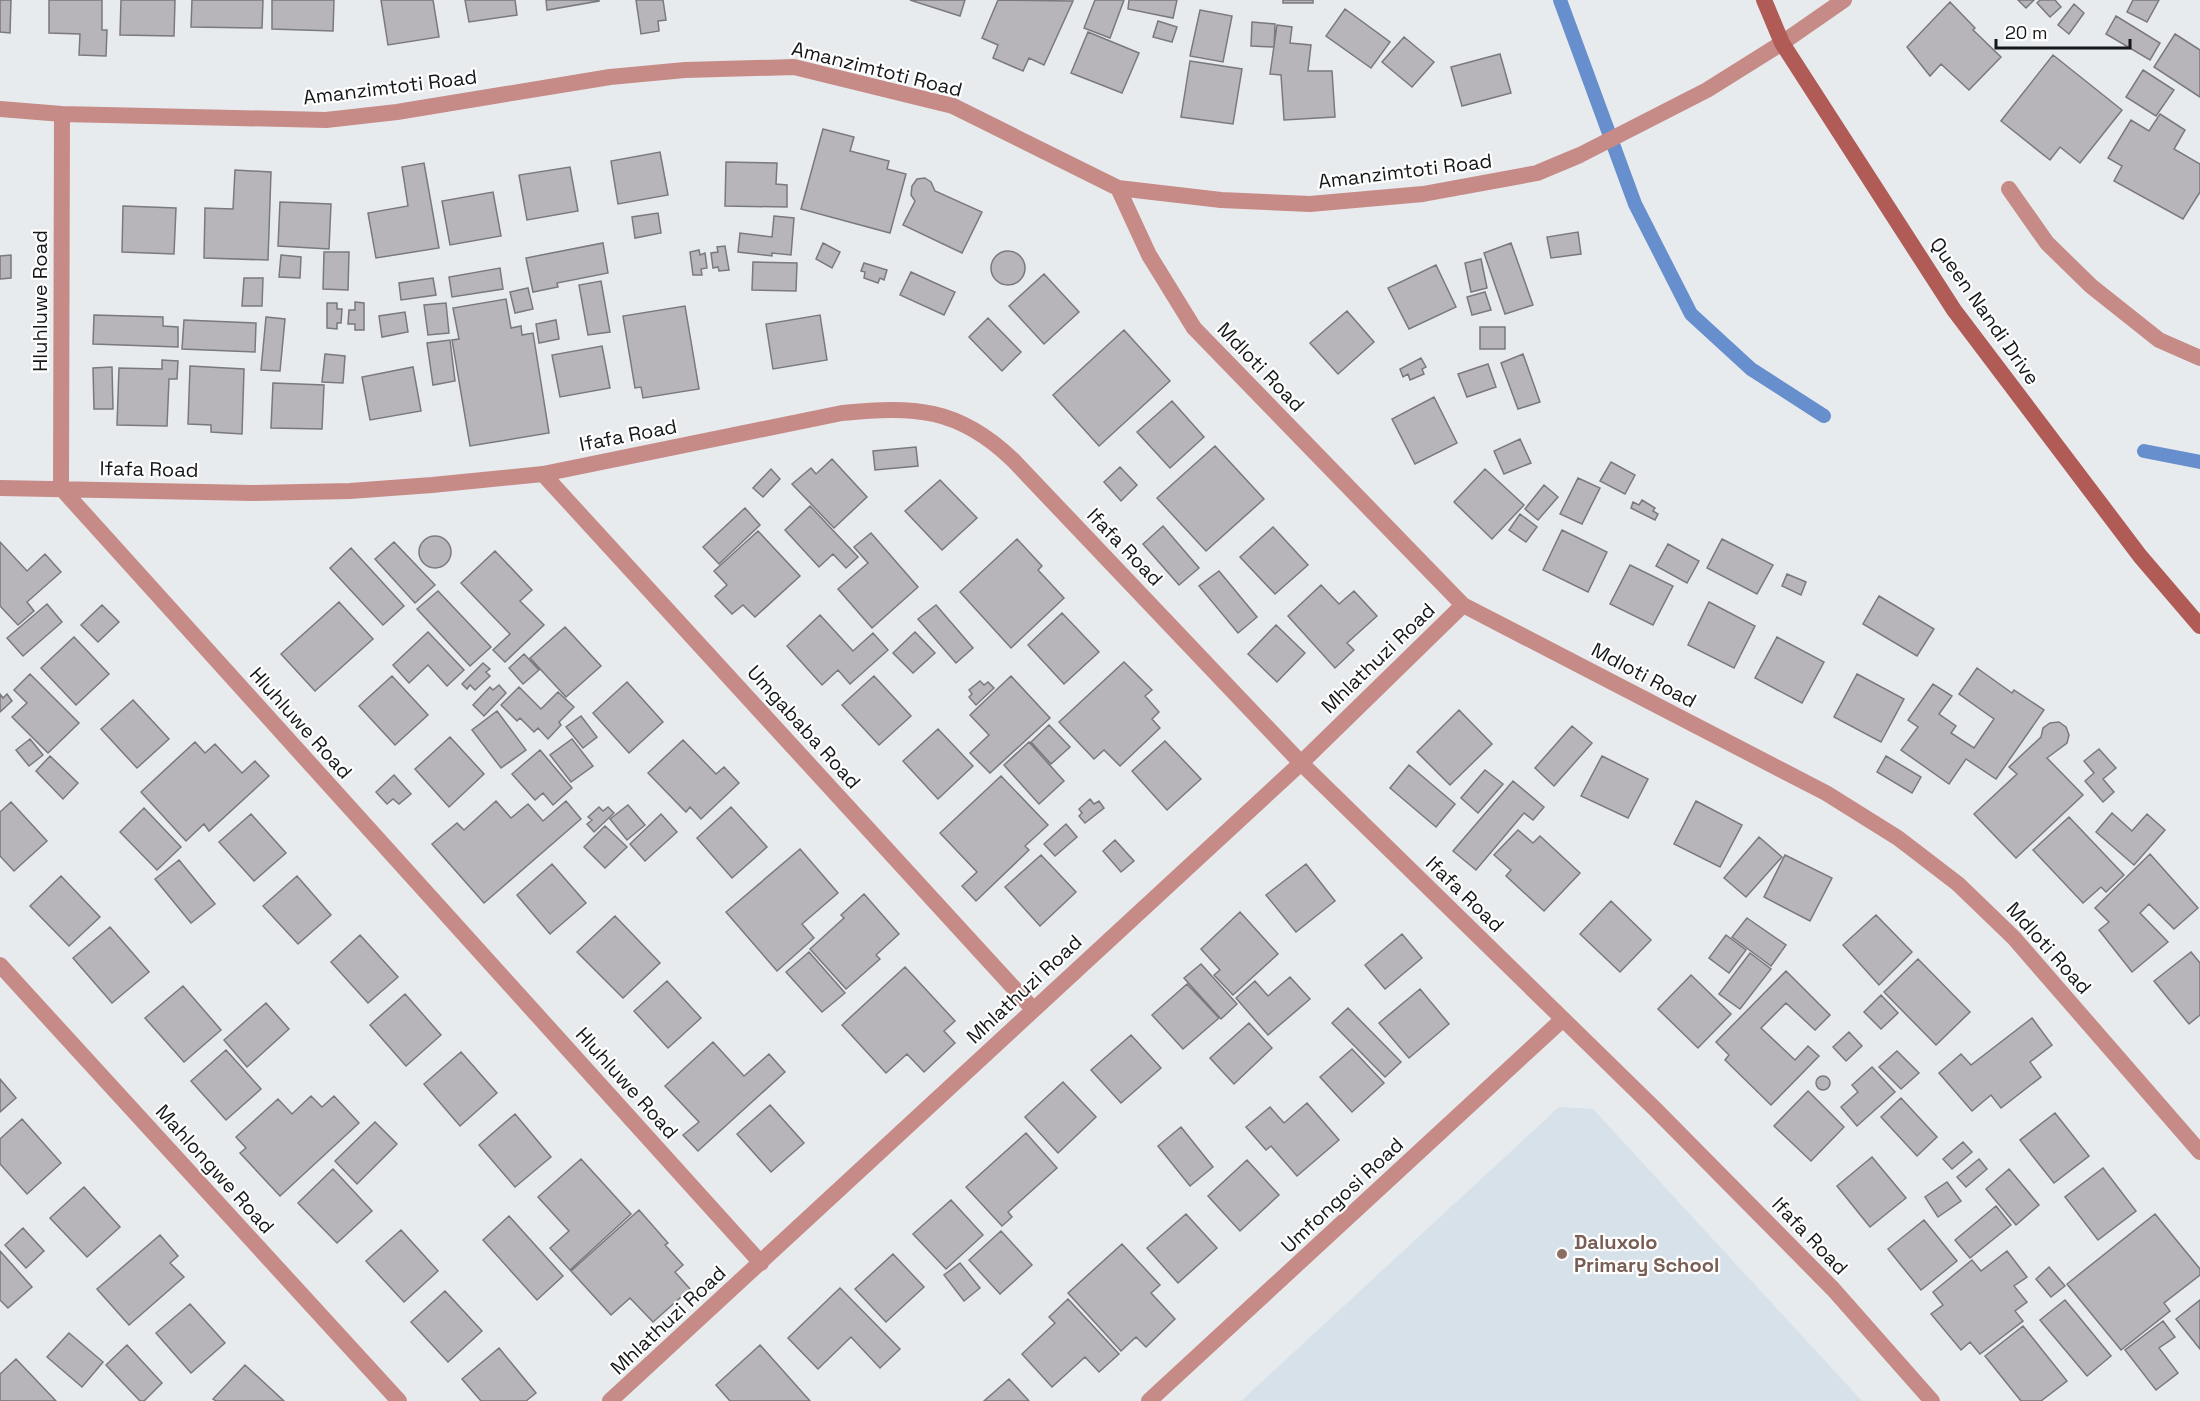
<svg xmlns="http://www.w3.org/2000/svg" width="2200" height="1401" font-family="'Space Grotesk',sans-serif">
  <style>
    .built { fill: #d7e1ea }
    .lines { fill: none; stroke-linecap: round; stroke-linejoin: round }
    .stream { stroke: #678ecd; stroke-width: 14 }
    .building { fill: #b7b5ba; stroke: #7a797d; stroke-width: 1.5 }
    .minor { stroke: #c78b87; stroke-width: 16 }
    .secondary { stroke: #b15b57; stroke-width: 16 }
    .education-dot { fill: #8d6e63; stroke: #fff; stroke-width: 2 }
    .labels { text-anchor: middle; stroke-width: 4.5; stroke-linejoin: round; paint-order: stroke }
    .street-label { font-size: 20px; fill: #151718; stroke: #fff }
    .education-label { font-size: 20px; font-weight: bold; fill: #785e54; stroke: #fff; text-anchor: start }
  </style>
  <rect width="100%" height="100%" fill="#e7ebee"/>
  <!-- built -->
  <path class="built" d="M1559,1107L1593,1109L1862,1401H1241Z"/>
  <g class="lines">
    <!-- stream -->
    <path class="stream" d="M1560,0L1635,204L1691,314L1751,369L1824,416
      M2144,451L2200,462"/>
  </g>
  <!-- building -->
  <path class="building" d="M0,0H11L10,33L0,32Z
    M49,0H102V30H107L106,56L79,55L80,34L49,33Z
    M121,0H175L174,36L120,35Z
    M192,0H263L262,28L191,27Z
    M272,0H334L333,31L272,29Z
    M381,0H433L439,37L388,45Z
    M465,0H515L517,15L469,22Z
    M546,0H599V1L547,10Z
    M636,0H663L666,20L658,21L659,31L641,34Z
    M910,0H965L960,16Z
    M998,0L1073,1L1044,65L1029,58L1023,71L993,58L998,45L982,38Z
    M1095,0H1124L1110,38L1084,28Z
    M1129,0H1177L1173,18L1128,9Z
    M1283,0H1313V3H1283Z
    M2018,0H2034L2026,8Z
    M2040,0H2055L2061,7L2050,17L2037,3Z
    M2133,0H2159L2147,22L2127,12Z
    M1950,2L1975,28L1973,30L2001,57L1969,90L1941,64L1930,76L1907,47Z
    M2074,4L2084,13L2069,34L2058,25Z
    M1345,9L1390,42L1371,68L1326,36Z
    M1200,10L1232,16L1223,62L1190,56Z
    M2116,16L2160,43L2150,60L2106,34Z
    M1158,21L1177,27L1172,42L1153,37Z
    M1252,22L1275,24L1274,47L1251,46Z
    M1277,25L1292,27L1290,43L1311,45L1308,71H1332L1335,117L1284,120L1281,75L1270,74Z
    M1088,32L1139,53L1122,93L1071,73Z
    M2175,34L2200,50V97L2154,67Z
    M1404,37L1434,62L1412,87L1382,62Z
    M1500,54L1511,93L1462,106L1451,67Z
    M2053,55L2122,110L2080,163L2060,147L2050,160L2001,121Z
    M1190,61L1242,69L1233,124L1181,117Z
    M2143,70L2174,90L2156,116L2126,97Z
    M2160,114L2185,130L2174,149L2200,164V192L2183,219L2114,181L2122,166L2108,158L2131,120L2149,131Z
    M823,129L854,137L850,151L889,161L887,169L906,174L890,233L801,209Z
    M660,152L668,195L618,204L611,161Z
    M726,162L777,163L776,184L787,185V207L725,206Z
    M424,163L439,248L376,258L368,213L408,206L402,167Z
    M570,167L578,211L527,220L519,175Z
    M235,170L271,172L268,260L204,258L205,208L233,209Z
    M925,178L931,182L935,191L982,212L962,253L903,225L915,201L911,195L912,186L917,179Z
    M493,192L501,236L450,245L442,201Z
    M280,202L331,204L329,249L278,246Z
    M123,206L176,208L174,254L122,252Z
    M658,213L661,233L635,238L632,217Z
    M774,216L794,218L791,255L772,253V256L738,252L740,233L772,237Z
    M1578,232L1581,254L1551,258L1547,237Z
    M603,243L608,273L557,283L558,287L533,292L526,258Z
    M823,243L840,252L832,268L816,259Z
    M1511,243L1533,305L1505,314L1484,253Z
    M725,246L729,270L719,271L718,267L713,268L711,253L718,252L717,247Z
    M699,250L700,255L705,253L707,268L701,269L702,275H693L690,252Z
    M991 268a17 17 0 1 1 34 0a17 17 0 1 1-34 0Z
    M324,252H349L348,290L323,289Z
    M11,255V278L0,279V256Z
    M281,255L301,257L300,278L279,277Z
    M1481,259L1487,288L1471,292L1465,263Z
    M753,262L797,263L796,291L752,290Z
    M864,263L887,270L884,280L880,278L878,283L864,278L865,272L861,271Z
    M1436,265L1456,307L1409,329L1388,288Z
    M500,268L503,289L452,297L449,277Z
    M911,272L955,292L944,315L900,295Z
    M1044,274L1079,312L1044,344L1009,306Z
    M244,278H263L262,306H242Z
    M433,278L436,295L401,300L399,283Z
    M601,281L610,332L588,335L579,285Z
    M528,288L533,309L515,313L510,292Z
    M1485,292L1491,310L1472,315L1467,297Z
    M506,299L511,328L521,326L522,335L533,333L549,433L470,446L452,340L459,339L453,308Z
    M355,302L364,303V330H355V324H348L349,310H355Z
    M327,303H337V309H342L341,323H337V329L327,328Z
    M446,303L449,333L428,335L424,305Z
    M685,306L699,389L643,398L641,387L635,388L623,316Z
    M1347,311L1374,342L1338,374L1310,343Z
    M405,312L408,332L382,337L379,316Z
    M94,315L163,317V326L178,327V347L93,344Z
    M820,315L827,360L773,369L766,324Z
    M266,317L285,319L280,371L261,370Z
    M988,318L1021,352L1002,371L969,337Z
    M184,320L256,323L255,352L182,349Z
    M556,320L559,339L539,343L536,324Z
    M1480,327H1505V349H1480Z
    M1124,330L1170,381L1099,446L1053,395Z
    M450,340L455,381L433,385L427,343Z
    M602,346L610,388L560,397L552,355Z
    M325,354L345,356L343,383L322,382Z
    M1523,354L1540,402L1518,409L1501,363Z
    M1421,358L1426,367L1422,369L1424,374L1410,380L1408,374L1403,377L1400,369Z
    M162,360L178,361L177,379H169L167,426L117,425L119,368L162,369Z
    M1488,364L1496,387L1467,397L1458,374Z
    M190,366L244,369L242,434L211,432V425L188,424Z
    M112,367L113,409H94L93,368Z
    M413,367L421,411L370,420L362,377Z
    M273,383L324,385L322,429L271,428Z
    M1434,397L1457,443L1415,464L1392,419Z
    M1172,401L1204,437L1170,468L1137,432Z
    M1520,439L1531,463L1504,474L1494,451Z
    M1215,446L1264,499L1206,551L1157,498Z
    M916,447L918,466L875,470L873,451Z
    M832,459L867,497L834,528L792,484L811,468L816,474Z
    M1611,462L1635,475L1625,494L1600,481Z
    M1120,467L1137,485L1121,501L1104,482Z
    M771,469L780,479L763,497L753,488Z
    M1485,469L1524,505L1492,539L1454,502Z
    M1578,478L1600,488L1582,524L1560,514Z
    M940,480L977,518L942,550L905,511Z
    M1544,485L1558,497L1538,520L1525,509Z
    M1642,500L1655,508L1653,511L1658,514L1655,520L1631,508L1633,502L1639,505Z
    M810,506L858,557L846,568L833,554L819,567L785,530Z
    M745,508L760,525L719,564L703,547Z
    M1520,514L1537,527L1526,542L1509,530Z
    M1163,526L1199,568L1179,585L1143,544Z
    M1273,527L1308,565L1275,594L1240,557Z
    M1562,530L1607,552L1588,592L1543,570Z
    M758,531L800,576L755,617L743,605L732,614L715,596L727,585L714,571Z
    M871,533L918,587L872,628L838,589L868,563L854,547Z
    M419 552a16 16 0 1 1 32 0a16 16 0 1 1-32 0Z
    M1017,539L1042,566L1038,570L1064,598L1011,648L960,592Z
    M1722,539L1773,565L1757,594L1707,568Z
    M0,542L27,571L45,554L61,572L27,602L34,611L18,625L0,606Z
    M394,542L435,585L415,603L375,559Z
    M1668,544L1699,561L1687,583L1656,566Z
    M351,548L404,606L383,625L330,568Z
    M495,551L532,590L520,601L544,625L505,662L493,650L510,634L461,583Z
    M1630,565L1673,586L1653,625L1610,604Z
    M1219,571L1257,617L1238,633L1199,586Z
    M1787,574L1806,582L1801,595L1782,586Z
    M1321,585L1339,604L1354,591L1377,616L1347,643L1354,650L1335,668L1288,616Z
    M438,591L491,647L470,666L417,609Z
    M1879,596L1934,629L1917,656L1863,624Z
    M339,602L373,639L315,691L281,654Z
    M1709,602L1755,626L1734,668L1688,645Z
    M47,604L62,622L23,656L7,638Z
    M102,605L119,622L98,642L81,625Z
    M936,605L973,648L956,663L918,619Z
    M1062,613L1099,652L1064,684L1028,645Z
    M820,615L853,651L873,633L888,650L850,684L838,670L822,685L787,646Z
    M1276,625L1305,653L1277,682L1248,654Z
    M565,627L601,666L566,697L530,658Z
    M428,632L464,670L447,686L428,665L409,683L393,665Z
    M915,632L935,653L913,673L893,653Z
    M74,637L109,674L76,705L41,668Z
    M1777,637L1824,662L1802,703L1755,678Z
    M524,654L539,670L523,684L509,668Z
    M1124,662L1152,690L1145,696L1159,712L1152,719L1160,728L1120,766L1104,750L1094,759L1059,722Z
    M483,663L490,669L486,672L490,676L475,690L470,685L467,689L462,684Z
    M1977,668L2012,693L2014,690L2044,710L1996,779L1966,759L1949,784L1901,750L1918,727L1908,720L1933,684L1952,696L1939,714L1956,726L1951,733L1974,748L1994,719L1959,694Z
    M30,674L79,723L48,753L12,717L27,703L14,690Z
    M1857,674L1904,699L1881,742L1834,717Z
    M392,676L428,715L395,745L359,706Z
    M874,676L911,716L879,745L842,705Z
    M1011,676L1050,718L990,773L970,753L989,735L970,715Z
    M980,681L984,685L988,682L994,688L976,705L969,697L972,694L969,690Z
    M627,682L663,722L629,753L593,713Z
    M499,685L506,693L484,716L473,705L490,687L493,690Z
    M519,687L541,709L558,692L574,707L559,722L561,725L548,739L538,728L534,732L520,718L517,721L501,705Z
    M0,694L3,698L7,694L12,701L0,712Z
    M133,700L169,739L137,768L101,729Z
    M1459,710L1492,744L1450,785L1417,752Z
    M497,711L526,750L501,768L472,730Z
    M581,716L597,737L583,748L566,727Z
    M2059,722L2066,727L2069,735L2067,743L2047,758L2083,795L2016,858L1974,814L2017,774L2009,767L2041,737L2043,728L2050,723Z
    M1049,725L1070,747L1051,764L1031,742Z
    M1572,726L1592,743L1554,786L1535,768Z
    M938,729L973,766L938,799L903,761Z
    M450,737L484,774L449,807L415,769Z
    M30,739L43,755L29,766L16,750Z
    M572,739L593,766L571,782L550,755Z
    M683,740L716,774L724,767L739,783L701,819L690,807L686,812L648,773Z
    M1165,741L1201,779L1167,810L1132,771Z
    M195,742L205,753L215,744L242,773L255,761L269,776L209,831L204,824L186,841L141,792Z
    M1029,742L1064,781L1039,804L1004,765Z
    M2099,749L2116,768L2103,779L2114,792L2103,802L2085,781L2094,773L2084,761Z
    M540,750L572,788L553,805L543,793L535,800L512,774Z
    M50,756L78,783L63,799L36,771Z
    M1602,756L1648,779L1628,818L1581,796Z
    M1886,756L1921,777L1912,793L1877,772Z
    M1409,765L1455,804L1436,827L1390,788Z
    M1485,770L1503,784L1478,813L1461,798Z
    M394,775L411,794L399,804L393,799L387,804L376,792Z
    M1001,776L1048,825L1025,846L1029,850L976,901L962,886L977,872L940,833Z
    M1513,781L1544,807L1533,820L1524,813L1476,870L1453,851Z
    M1090,799L1094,804L1099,801L1104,808L1085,823L1079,816L1082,813L1079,809Z
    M496,801L511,818L528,804L543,821L566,801L581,819L484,903L432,844L457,823L464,830Z
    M1696,801L1742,825L1720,867L1674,844Z
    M11,802L47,841L14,871L0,856V812Z
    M628,805L645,825L627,840L610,819Z
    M599,807L603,811L608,807L614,813L594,832L587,824L592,820L588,817Z
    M731,807L767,847L732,878L697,838Z
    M144,808L181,847L157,870L120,832Z
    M2112,813L2132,831L2147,814L2165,830L2134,865L2096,832Z
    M251,814L286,853L254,881L219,842Z
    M661,814L677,832L645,861L630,844Z
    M2069,817L2124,875L2106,892L2101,887L2083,903L2033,850Z
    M1066,824L1077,837L1055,856L1044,844Z
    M605,826L627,847L605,868L584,847Z
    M1518,830L1533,843L1540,836L1580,873L1544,911L1506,876L1511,870L1494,855Z
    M1759,837L1782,857L1746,897L1724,878Z
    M1115,840L1134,861L1121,872L1103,851Z
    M800,849L838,893L802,924L814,938L777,971L726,912Z
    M2150,854L2198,908L2174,929L2149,904L2140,913L2168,942L2132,972L2099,930L2109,922L2095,908Z
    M1041,855L1076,892L1040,926L1005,887Z
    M1785,855L1832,878L1810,921L1764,897Z
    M179,860L215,904L191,923L155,879Z
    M552,864L586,903L550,934L517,895Z
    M1306,864L1335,901L1296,932L1266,895Z
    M61,876L100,917L69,946L30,906Z
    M297,876L331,915L298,944L263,906Z
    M864,894L899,934L876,955L880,959L846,989L810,949L844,918L841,915Z
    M1611,901L1651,940L1620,972L1580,934Z
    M1240,912L1278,954L1233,995L1214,975L1220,970L1201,949Z
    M1876,915L1912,952L1879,985L1843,945Z
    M615,916L660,963L623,998L577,952Z
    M1747,918L1786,945L1771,966L1732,937Z
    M110,927L149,972L112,1003L73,958Z
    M1402,934L1422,958L1385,989L1365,965Z
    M360,935L398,977L368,1003L331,962Z
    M1726,935L1746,950L1729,973L1709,958Z
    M809,952L845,993L822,1012L786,972Z
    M2191,952L2200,963V1015L2189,1024L2154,981Z
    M1750,953L1771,969L1740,1009L1719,994Z
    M1918,959L1970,1012L1936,1045L1884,992Z
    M1201,964L1237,1004L1221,1019L1184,978Z
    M905,967L955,1021L944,1031L955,1043L924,1072L907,1054L886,1073L842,1025Z
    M1786,971L1830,1015L1815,1030L1786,1003L1761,1028L1795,1060L1808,1046L1819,1056L1771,1105L1725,1060L1729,1055L1716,1042Z
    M1691,975L1731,1014L1698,1048L1658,1009Z
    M1290,977L1310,999L1268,1035L1236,998L1255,981L1268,996Z
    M667,981L701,1018L668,1048L634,1011Z
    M1187,984L1219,1018L1183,1049L1152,1015Z
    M183,986L221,1030L184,1062L145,1018Z
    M1420,989L1449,1024L1409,1058L1379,1023Z
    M405,994L441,1035L406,1066L370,1025Z
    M1881,995L1898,1013L1881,1029L1864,1012Z
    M266,1003L289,1029L247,1067L224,1040Z
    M1348,1008L1401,1062L1385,1077L1332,1023Z
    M2032,1018L2052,1045L2030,1062L2041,1077L2001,1108L1991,1095L1972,1111L1939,1073L1961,1054L1971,1065Z
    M1249,1023L1272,1048L1234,1084L1210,1058Z
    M1849,1032L1862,1046L1846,1061L1833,1047Z
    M1131,1035L1161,1068L1121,1103L1091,1070Z
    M713,1042L744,1076L769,1054L785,1072L698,1151L683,1135L699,1122L665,1086Z
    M1352,1049L1384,1083L1352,1112L1320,1077Z
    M226,1050L261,1089L226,1120L191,1081Z
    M1897,1051L1919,1073L1901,1089L1879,1067Z
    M461,1052L497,1093L460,1126L424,1084Z
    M1872,1067L1895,1092L1857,1126L1841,1107L1858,1092L1852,1085Z
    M1816 1083a7 7 0 1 1 14 0a7 7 0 1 1-14 0Z
    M0,1079L16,1098L0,1112Z
    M1063,1082L1096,1117L1058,1153L1025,1117Z
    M1808,1091L1844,1127L1811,1161L1774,1126Z
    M311,1096L322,1107L334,1096L359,1123L280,1196L240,1153L246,1148L236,1137L278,1099L292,1114Z
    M1901,1098L1937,1137L1917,1156L1881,1117Z
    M1307,1103L1339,1140L1297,1176L1271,1146L1266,1150L1246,1127L1270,1107L1284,1123Z
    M770,1105L804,1143L771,1172L737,1134Z
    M2055,1113L2089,1156L2054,1183L2020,1140Z
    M515,1114L551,1157L515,1187L479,1145Z
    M22,1119L61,1163L27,1194L0,1164V1139Z
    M375,1122L397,1144L357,1184L335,1161Z
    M1181,1127L1213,1167L1190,1186L1158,1146Z
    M1026,1133L1057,1168L1008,1212L1012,1217L1002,1226L966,1187Z
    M1963,1142L1972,1152L1952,1169L1943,1159Z
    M1872,1157L1906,1198L1870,1227L1837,1186Z
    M581,1159L631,1214L570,1270L550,1248L569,1231L538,1197Z
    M1979,1159L1987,1169L1966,1187L1957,1177Z
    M1247,1160L1279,1195L1240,1231L1208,1196Z
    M2103,1168L2136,1211L2098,1240L2065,1197Z
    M333,1169L372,1211L337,1243L298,1203Z
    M2009,1169L2039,1205L2016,1225L1986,1189Z
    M1947,1182L1961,1201L1938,1217L1925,1197Z
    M84,1187L120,1227L87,1257L50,1218Z
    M951,1200L983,1235L946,1269L913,1234Z
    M1996,1206L2011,1225L1970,1258L1955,1240Z
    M639,1210L668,1243L665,1245L683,1265L675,1272L690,1289L653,1322L630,1298L611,1315L571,1271Z
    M1186,1214L1217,1248L1178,1283L1147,1248Z
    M2155,1214L2200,1269V1275L2164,1303L2170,1311L2121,1350L2067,1284Z
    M509,1216L563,1276L537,1300L483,1240Z
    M1924,1220L1957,1261L1921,1290L1888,1249Z
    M23,1228L44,1251L26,1268L5,1245Z
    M401,1230L438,1271L404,1302L366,1261Z
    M1001,1231L1032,1265L1000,1294L969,1260Z
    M160,1235L178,1256L170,1263L184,1277L129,1325L97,1289Z
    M1122,1244L1160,1285L1151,1293L1175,1319L1146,1347L1136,1337L1121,1351L1068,1293Z
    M0,1251L32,1287L8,1308L0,1300Z
    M2007,1251L2027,1277L2014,1286L2027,1302L2015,1311L2023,1321L1980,1354L1970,1342L1961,1350L1931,1314L1943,1305L1933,1292L1972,1260L1981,1271Z
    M893,1254L924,1287L886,1322L855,1289Z
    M960,1263L980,1288L964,1301L944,1275Z
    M2049,1267L2065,1286L2051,1297L2036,1279Z
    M840,1288L900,1349L880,1368L851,1337L818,1369L788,1338Z
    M445,1291L482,1331L448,1362L411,1322Z
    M1068,1299L1119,1354L1099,1372L1085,1357L1052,1387L1022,1354L1055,1323L1049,1317Z
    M2065,1300L2111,1356L2087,1376L2040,1320Z
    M2200,1300V1349L2176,1319Z
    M190,1304L225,1343L191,1373L156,1333Z
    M2163,1321L2175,1337L2159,1348L2178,1373L2156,1390L2125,1350Z
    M2023,1326L2067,1381L2041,1401H2021L1985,1356Z
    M69,1333L103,1362L82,1387L47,1357Z
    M127,1345L162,1383L144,1401H140L106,1365Z
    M760,1345L810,1401H730L716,1385Z
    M499,1348L536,1393L526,1401H481L462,1379Z
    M16,1359L56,1401H0V1374Z
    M245,1365L284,1401H216L213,1399Z
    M1009,1379L1029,1401H984Z"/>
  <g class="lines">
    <!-- minor -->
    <path class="minor" d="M0,109L62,114L326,120L397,112L610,77L685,70L794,67L953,106L1118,188L1221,200L1310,204L1423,194L1537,173L1580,155L1707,90L1782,43L1844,0
      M62,114L61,488L761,1263
      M1118,188L1149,255L1194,328L1463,605L1826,793L1898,838L1958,884L2014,938L2200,1152
      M2009,189L2047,243L2091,286L2159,340L2200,358
      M543,474L1033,1009
      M0,488L253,493L350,491L432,485L543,474L842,413C914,406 958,407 1013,460L1301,763L1655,1109L1833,1289L1932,1401
      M0,965L399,1401
      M610,1401L1301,763L1463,605
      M1149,1401L1563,1019"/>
    <!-- secondary -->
    <path class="secondary" d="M1764,0L1782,43L1954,310L2140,556L2200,626"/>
  </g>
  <!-- markers -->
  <circle class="education-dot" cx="1562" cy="1254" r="6"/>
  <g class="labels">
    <!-- street labels -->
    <g class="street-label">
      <text transform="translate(877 69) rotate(14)" y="7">Amanzimtoti Road</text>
      <text transform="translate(390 87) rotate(-7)" y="7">Amanzimtoti Road</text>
      <text transform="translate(1405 171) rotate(-7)" y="7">Amanzimtoti Road</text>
      <text transform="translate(40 301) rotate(-90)" y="7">Hluhluwe Road</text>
      <text transform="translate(1985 311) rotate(55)" y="7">Queen Nandi Drive</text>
      <text transform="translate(1261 367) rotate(46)" y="7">Mdloti Road</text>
      <text transform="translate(628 435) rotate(-11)" y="7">Ifafa Road</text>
      <text transform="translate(149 469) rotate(1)" y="7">Ifafa Road</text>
      <text transform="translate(1125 547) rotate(46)" y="7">Ifafa Road</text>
      <text transform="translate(1378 658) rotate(-44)" y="7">Mhlathuzi Road</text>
      <text transform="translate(1644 675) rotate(28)" y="7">Mdloti Road</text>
      <text transform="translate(301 723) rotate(48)" y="7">Hluhluwe Road</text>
      <text transform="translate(804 727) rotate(48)" y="7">Umgababa Road</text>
      <text transform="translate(1465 894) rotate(44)" y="7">Ifafa Road</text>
      <text transform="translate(2049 948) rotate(48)" y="7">Mdloti Road</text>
      <text transform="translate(1024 989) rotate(-43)" y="7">Mhlathuzi Road</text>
      <text transform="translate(627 1083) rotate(48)" y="7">Hluhluwe Road</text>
      <text transform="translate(215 1169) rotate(48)" y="7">Mahlongwe Road</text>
      <text transform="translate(1342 1195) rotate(-43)" y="7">Umfongosi Road</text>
      <text transform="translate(1810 1236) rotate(46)" y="7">Ifafa Road</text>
      <text transform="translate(668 1320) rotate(-43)" y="7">Mhlathuzi Road</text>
    </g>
    <!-- education labels -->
    <g class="education-label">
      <text x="1574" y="1249">Daluxolo<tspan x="1574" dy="23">Primary School</tspan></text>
    </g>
  </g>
  <!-- scale -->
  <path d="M1996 39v9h134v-9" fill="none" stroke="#151718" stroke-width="3"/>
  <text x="2005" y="39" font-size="18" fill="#151718" stroke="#ffffff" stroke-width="4.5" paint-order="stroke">20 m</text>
</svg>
